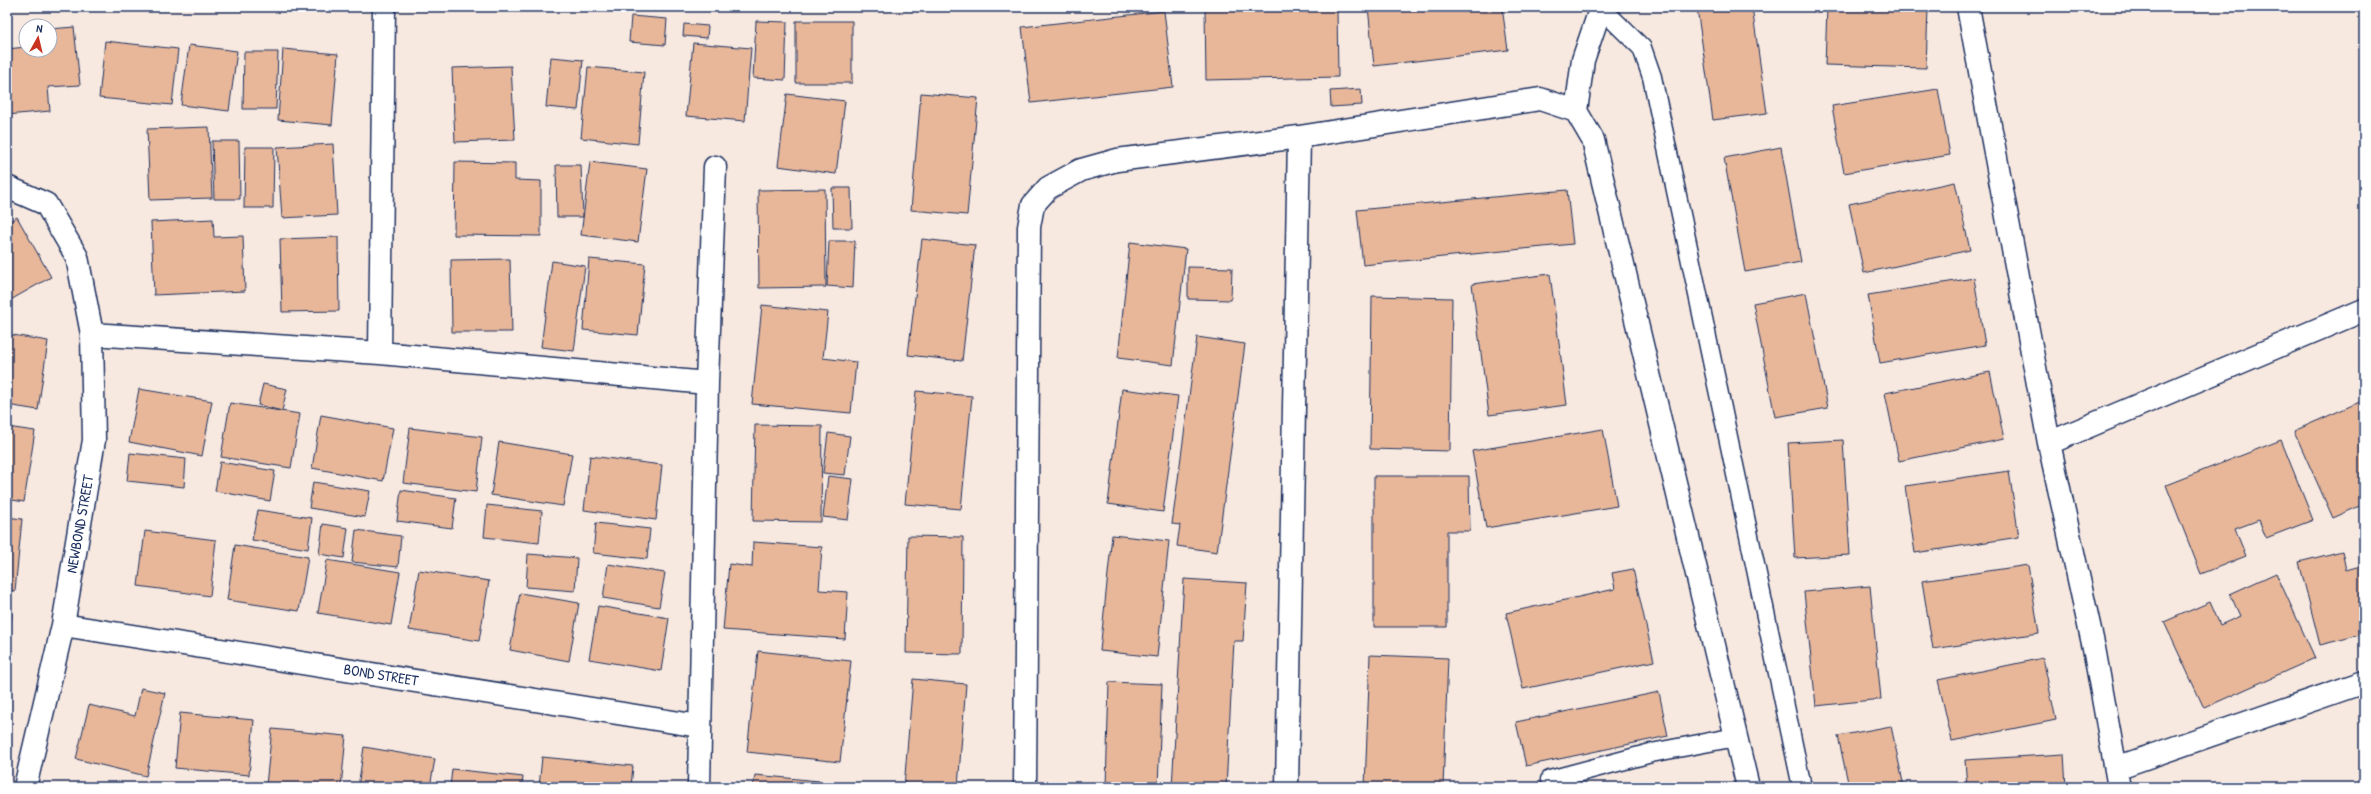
<svg xmlns="http://www.w3.org/2000/svg" width="2371" height="794" font-family="'Patrick Hand',sans-serif">
  <style>
    .building { fill: #e8b799; stroke: #1b2f5e }
    .lines { fill: none; stroke-linecap: round; stroke-linejoin: round }
    .service-casing { stroke: #1b2f5e; stroke-width: 21 }
    .minor-casing { stroke: #1b2f5e; stroke-width: 25 }
    .service { stroke: #fff; stroke-width: 18 }
    .minor { stroke: #fff; stroke-width: 22 }
    .labels { text-anchor: middle; stroke-width: 4; stroke-linejoin: round; paint-order: stroke }
    .street-label { font-size: 15px; fill: #1b2f5e; stroke: #fff }
  </style>
  <rect width="100%" height="100%" fill="#f8e9e0"/>
  <filter id="ink" filterUnits="userSpaceOnUse"><feTurbulence type="fractalNoise" baseFrequency=".025" numOctaves="2"/><feDisplacementMap in="SourceGraphic" scale="8" xChannelSelector="R" yChannelSelector="G"/><feConvolveMatrix kernelMatrix="1 2 1 2 8 2 1 2 1" color-interpolation-filters="sRGB"/></filter>
  <g filter="url(#ink)">
    <!-- building -->
    <path class="building" d="M1205,7H1337L1338,77L1206,80Z
      M1368,7H1502L1508,50L1374,66Z
      M1752,7L1767,113L1713,120L1697,8Z
      M1827,7H1928L1926,68L1825,65Z
      M1164,11L1173,87L1031,103L1022,27Z
      M631,16L667,19L665,45L629,42Z
      M756,21L787,22L785,80L753,78Z
      M796,21H852V83H796Z
      M684,24L708,26L707,38L683,36Z
      M74,27L80,85L48,87L50,111L7,115V49L26,47V50H50V29Z
      M105,41L178,49L172,105L99,98Z
      M693,43L751,48L745,121L686,116Z
      M189,45L237,51L229,111L181,105Z
      M283,49L338,54L332,125L278,120Z
      M244,52H278L276,109H243Z
      M551,57L583,60L578,110L546,107Z
      M511,66L515,140L455,142L452,68Z
      M588,67L644,72L638,144L581,138Z
      M1361,89L1362,105L1331,107L1330,91Z
      M1938,89L1950,155L1844,173L1832,106Z
      M921,93L978,98L967,215L911,210Z
      M787,94L845,101L836,174L778,166Z
      M209,127L212,198L150,200L147,129Z
      M212,141H239L240,199H214Z
      M333,144L337,215L282,218L277,147Z
      M245,147H274L273,208H244Z
      M1781,147L1801,262L1745,272L1724,158Z
      M455,162L515,163V180L541,181V236L454,235Z
      M590,162L647,169L638,242L581,235Z
      M556,165H581L583,217H557Z
      M1955,182L1970,250L1864,273L1849,204Z
      M832,188H851L852,228H833Z
      M825,189L826,287L759,288L758,190Z
      M1567,190L1573,244L1363,265L1357,210Z
      M17,217L51,277L7,302V223Z
      M213,219L214,237L243,236L245,291L154,295L151,222Z
      M338,237L339,311L282,312L280,239Z
      M922,239L975,245L962,361L908,355Z
      M829,241H855L853,288L827,286Z
      M1130,242L1186,249L1173,365L1118,358Z
      M510,259L512,332H452L451,260Z
      M589,259L645,264L638,335L583,330Z
      M552,261L585,266L574,351L541,347Z
      M1188,267L1232,268L1231,300L1188,299Z
      M1550,274L1567,405L1489,415L1472,284Z
      M1974,278L1985,345L1880,363L1868,295Z
      M1806,293L1828,408L1775,417L1753,303Z
      M1372,296L1452,298L1450,451L1370,449Z
      M762,305L828,312L823,358L856,362L851,413L752,404Z
      M7,334L48,341L38,410L7,405Z
      M1197,337L1245,344L1217,552L1177,546L1180,525L1172,524Z
      M1990,372L2004,439L1899,461L1885,393Z
      M263,384L287,389L282,411L258,405Z
      M139,389L212,401L202,456L129,442Z
      M1122,389L1178,396L1163,512L1108,504Z
      M916,391L972,396L961,509L905,504Z
      M2364,400V504L2333,518L2294,431Z
      M230,403L300,414L291,468L221,457Z
      M321,415L393,428L383,481L312,468Z
      M755,425L822,426L821,522L753,521Z
      M7,427L35,431L24,502L7,499Z
      M410,428L482,437L476,492L403,483Z
      M1603,429L1617,506L1486,528L1472,451Z
      M828,433L850,436L845,475L823,473Z
      M1843,440L1850,555L1795,558L1788,443Z
      M2281,440L2313,520L2266,538L2259,520L2235,529L2246,556L2201,574L2166,485Z
      M499,442L572,454L563,506L491,495Z
      M130,453L186,459L184,487L127,481Z
      M590,456L662,465L656,520L584,510Z
      M220,462L275,471L270,501L215,491Z
      M2009,471L2019,537L1915,553L1905,486Z
      M828,476L853,479L848,520L823,517Z
      M1374,476H1469L1470,531H1447V627H1374Z
      M313,482L370,491L365,517L309,508Z
      M401,490L456,498L452,528L397,521Z
      M487,505L542,511L539,543L484,537Z
      M258,510L312,518L308,549L252,540Z
      M7,517L22,519L15,591L7,590Z
      M596,523L650,529L647,559L593,553Z
      M323,524L348,528L344,558L319,554Z
      M356,530L401,536L398,567L352,562Z
      M145,531L216,540L210,596L138,586Z
      M1112,535L1169,541L1157,657L1100,651Z
      M908,536L963,537L962,654L906,653Z
      M753,542L822,547L819,590L848,592L845,639L723,630L729,564L752,567Z
      M235,545L308,557L299,611L227,600Z
      M2342,551L2346,570L2364,565V634L2320,645L2299,562Z
      M528,554L577,558L575,591L526,587Z
      M327,560L400,572L391,625L318,613Z
      M608,564L665,573L659,607L603,598Z
      M2028,565L2039,633L1933,649L1922,581Z
      M1633,569L1654,661L1523,689L1506,613L1615,589L1612,573Z
      M419,570L489,581L479,641L409,630Z
      M2276,573L2315,658L2204,708L2164,622L2210,602L2220,625L2240,616L2230,594Z
      M1184,579L1247,583L1243,641H1234L1226,787H1172Z
      M1870,586L1881,699L1816,706L1804,592Z
      M520,593L579,603L569,661L510,650Z
      M598,606L669,618L661,671L589,659Z
      M7,614H12L7,654Z
      M758,651L851,661L840,762L747,752Z
      M1370,655L1448,658L1443,787H1365Z
      M2043,658L2056,720L1952,741L1938,680Z
      M913,679L966,684L958,787H904Z
      M1109,682L1162,684L1158,787H1106Z
      M141,688L165,693L146,776L76,759L89,705L135,716Z
      M1659,692L1668,736L1526,766L1516,722Z
      M180,713L254,720L249,775L175,768Z
      M1891,726L1904,787H1849L1838,736Z
      M272,729L346,736L341,787L266,785Z
      M364,747L435,759L430,787H358Z
      M2064,754L2066,787H1967L1965,760Z
      M542,757L633,766L631,787H539Z
      M452,769L523,777L522,787H450Z
      M755,775L819,781L818,787H753Z
      M83,783L103,787H82Z"/>
    <g class="lines">
      <defs>
        <path id="service" d="M1601,8L1642,48L1652,77L1802,787
          M1550,780L1651,753L1736,737"/>
        <path id="minor" d="M1968,7L2049,443L2094,648L2119,787
          M1576,111L1583,60L1601,7
          M7,187L46,204L77,257L92,334L94,440L63,625L25,787
          M92,334L380,353L707,383
          M380,353L384,7
          M2049,443L2364,310
          M63,625L699,726
          M2116,768L2364,682
          M699,787L707,383L715,167
          M1025,787L1029,227L1033,205L1048,188L1081,170L1117,160L1299,137L1540,99L1576,111L1593,140L1748,787
          M1287,787L1299,137"/>
      </defs>
      <!-- service casing -->
      <use href="#service" class="service-casing"/>
      <!-- minor casing -->
      <use href="#minor" class="minor-casing"/>
      <!-- service -->
      <use href="#service" class="service"/>
      <!-- minor -->
      <use href="#minor" class="minor"/>
    </g>
  </g>
  <g class="labels">
    <!-- street labels -->
    <g class="street-label">
      <text transform="translate(80 524) rotate(-80)" y="5">NEWBOND STREET</text>
      <text transform="translate(381 675) rotate(9)" y="5">BOND STREET</text>
    </g>
  </g>
  <!-- margin -->
  <rect width="2371" height="794" fill="none" stroke="#fff" stroke-width="24"/>
  <rect x="12" y="12" width="2347" height="770" fill="none" stroke="#1b2f5e" stroke-width="1.5" filter="url(#ink)"/>
  <!-- north arrow -->
  <g transform="translate(38 38) rotate(8)"><circle r="19" fill="#ffffff" stroke="#a4acbf"/>
  <path d="M0-3L7 15L0 10L-7 15Z" fill="#c8321e"/>
  <text y="-6" font-size="11" font-weight="bold" text-anchor="middle" fill="#1b2f5e">N</text>
  </g>
</svg>
